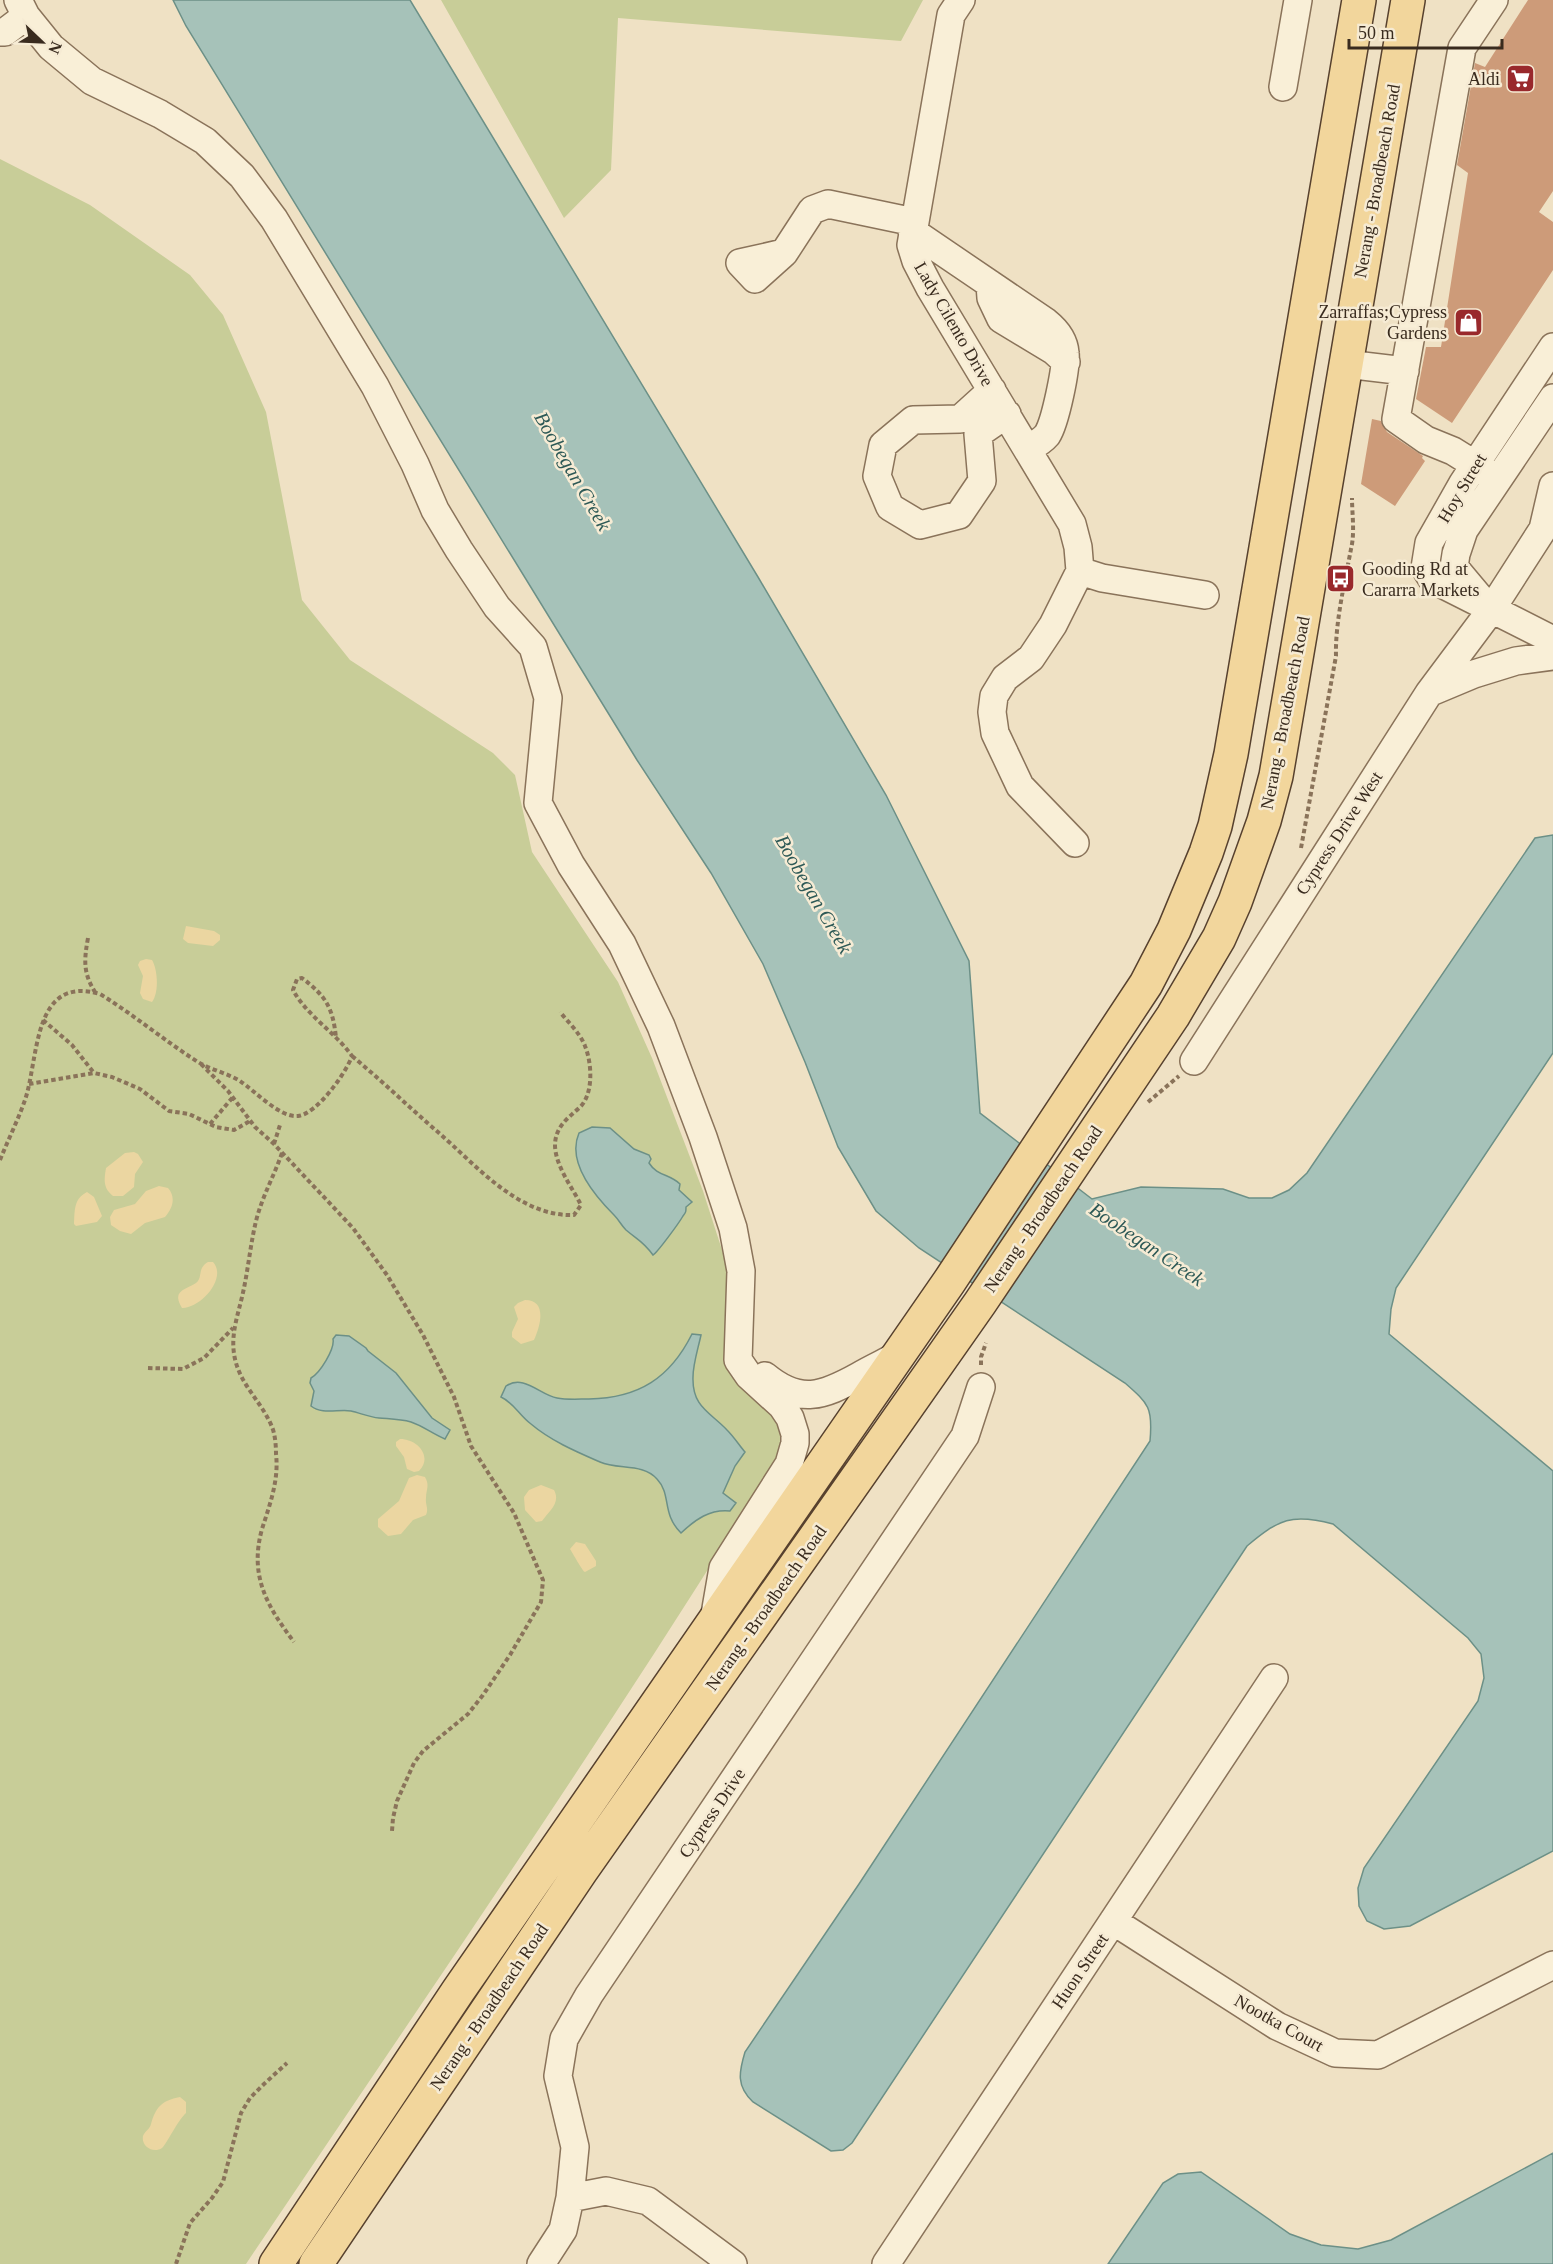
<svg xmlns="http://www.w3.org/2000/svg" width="1553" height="2264" font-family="Georgia,serif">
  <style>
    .green { fill: #c8cd98 }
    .sand { fill: #ebd6a1 }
    .water { fill: #a6c2b9; stroke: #6c9087; stroke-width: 1.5 }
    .building { fill: #cd9b79 }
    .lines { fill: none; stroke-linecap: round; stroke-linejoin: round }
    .minor-casing { stroke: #8a735a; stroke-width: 30 }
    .major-casing { stroke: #57412e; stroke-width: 36 }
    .path { stroke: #8a735a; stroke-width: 4; stroke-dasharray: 4.5 3; stroke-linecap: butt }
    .minor { stroke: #f9efd7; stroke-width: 27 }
    .major { stroke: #f2d69c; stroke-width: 33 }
    .labels { text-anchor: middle; stroke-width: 5; stroke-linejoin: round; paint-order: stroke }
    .poi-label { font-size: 18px; fill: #392b1e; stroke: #f6ebd4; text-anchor: end }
    .street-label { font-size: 18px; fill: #392b1e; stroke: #f6ebd4 }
    .water-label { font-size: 20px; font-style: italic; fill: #2d5956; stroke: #f6ebd4 }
  </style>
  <rect width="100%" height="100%" fill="#efe1c4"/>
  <!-- green -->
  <path class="green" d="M441,0H923L901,41L618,18L611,170L564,218Z
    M0,159L90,205L190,275L223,315L266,412L302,600L350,660L493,753L515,775L532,852L618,982L652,1058L703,1191L732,1281L725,1332L728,1359L790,1438C618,1719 430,1990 246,2264H0Z"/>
  <!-- sand -->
  <path class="sand" d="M186,926L214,931L220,935V940L213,946L188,943L183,939Z
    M146,959L152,960C158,970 159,993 152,1002L143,999L140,993L143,976L138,965L140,961Z
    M134,1152L138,1154L143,1162L135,1174L134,1187L123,1196H113C103,1188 104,1180 106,1168L125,1153Z
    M159,1186L168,1188C176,1197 173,1208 165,1217L145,1223L131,1234L120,1231L111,1225L110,1217L114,1210L135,1204L146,1191Z
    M87,1192L94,1197L102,1216L97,1222L76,1226L74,1224C75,1212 73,1199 87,1192Z
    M208,1262H213C228,1279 199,1309 182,1308C171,1290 186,1290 196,1283C203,1278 197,1268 208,1262Z
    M525,1300C548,1300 540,1327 534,1340L521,1344L512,1337V1332L518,1319L514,1307L518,1303Z
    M400,1439C418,1439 433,1457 419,1471L414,1472L407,1469L404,1457L396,1446V1442Z
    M417,1475L425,1477C430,1486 426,1489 426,1498C425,1505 429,1508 426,1515L413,1520L401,1534L388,1536L378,1527V1519L399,1501L409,1478Z
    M541,1485L554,1490C561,1503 549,1511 542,1521L536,1522L525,1510L524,1497L529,1490Z
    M576,1542L585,1544L596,1561V1566L585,1572C583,1572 572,1552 570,1549Z
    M180,2097L186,2102V2113C178,2120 166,2145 162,2148C153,2154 141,2146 143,2136C145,2131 150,2129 151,2124C156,2107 161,2101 180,2097Z"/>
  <!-- water -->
  <path class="water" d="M173,0H410L758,577L886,795L969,961L980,1113L1092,1199L1141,1187L1223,1189L1249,1198H1272L1289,1190L1307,1173L1535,838L1553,835V1053L1396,1288L1391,1309L1389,1334L1553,1471V1851L1410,1926L1384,1929L1367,1921L1359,1906L1358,1888L1364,1868L1478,1701L1484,1678L1481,1654L1468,1638L1333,1524C1292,1513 1279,1519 1247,1546L852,2143L843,2150L831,2151L753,2102C736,2086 739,2072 745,2052L859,1884L1150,1441C1153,1408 1149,1404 1125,1383L919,1248L876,1211L838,1147L805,1062L763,964L711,873L637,760L186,26Z
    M592,1127L610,1128L634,1149L649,1155L651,1159L649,1163C657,1176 670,1174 680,1184L679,1190L692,1202L686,1207C686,1212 686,1212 683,1216C679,1223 657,1253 653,1255C643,1241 639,1241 626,1230C621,1225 619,1220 614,1215C595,1196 566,1163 579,1133Z
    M692,1334L701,1335C698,1349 693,1364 693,1377C692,1407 710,1412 727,1430C734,1437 739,1445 745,1452L735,1466L723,1493L736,1503L730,1511C710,1509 696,1519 681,1533C661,1513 672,1495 657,1479C643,1463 618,1470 600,1462C577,1452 551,1441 531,1424C519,1415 514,1403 501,1397L506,1386C524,1374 540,1395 557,1398C567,1400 579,1399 589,1399C639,1398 670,1378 692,1334Z
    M336,1335L349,1336L366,1348L368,1351L396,1373L432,1418L450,1430L445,1439C433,1434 423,1426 411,1422C400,1419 390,1419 379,1418C369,1417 360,1413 351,1411C338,1409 322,1415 311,1406L314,1391L310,1383L311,1378C320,1373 335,1349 333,1339Z
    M1553,2153V2264H1108L1163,2183L1178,2174L1201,2172L1290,2234L1321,2245L1358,2249L1391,2240Z"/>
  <!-- building -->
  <path class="building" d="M1528,0H1553V191L1539,212L1553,222V270L1452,423L1416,399L1426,347H1441L1468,173L1457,165L1475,63L1485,67Z
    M1372,419L1381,421L1387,432L1423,456L1422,458L1425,461L1395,506L1361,484Z"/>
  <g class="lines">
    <defs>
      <path id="minor" d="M18,0L26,16L51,47L92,81L160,114L205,141L242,176L274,219L375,386L415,464L435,510L459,550L497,607L533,647L548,698L538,803L571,865L622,944L661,1026L703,1137L733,1228L741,1271L738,1360L749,1376L782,1406L790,1418L795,1434V1443L789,1464L723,1568L714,1620
        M961,0L951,15L911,245L916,261L930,288L1072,524L1078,547L1080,571L1053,625L1031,658L1005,678L994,696L992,712L995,733L1020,786L1075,843
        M1494,0L1462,48L1396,419L1426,440L1453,451L1498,479
        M0,32H5L26,16
        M1283,87L1298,0
        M912,231L1046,322C1056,330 1064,339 1065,353C1067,367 1055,423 1047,435C1042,441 1035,445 1028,449
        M784,253L740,263L755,279L784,253L812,210L828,204L914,222
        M990,284L991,298L1001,319L1054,351L1066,362
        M1553,347L1463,483L1429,543L1425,568L1432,579L1553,640
        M1346,364L1405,371
        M992,390L960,419L913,420L883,445L877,476L890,507L920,525L959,515L982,481L978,434L1007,414
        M1080,571L1102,578L1205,595
        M1480,598L1454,567L1456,554L1464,530L1553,398
        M1431,692L1474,674L1516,661L1553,656
        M1194,1061L1429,693L1491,610L1543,529L1553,486
        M765,1376C800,1405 823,1396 859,1376C871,1369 884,1363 897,1356
        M1113,1921L1277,2026L1335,2053L1378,2055L1553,1965
        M570,2198L606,2191L648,2201L733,2264
        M541,2264L563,2230L570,2198L575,2147L558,2076L564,2039L589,1995L965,1436L981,1387
        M886,2264L1274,1678"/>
      <path id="major" d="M276,2264L458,1991L949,1282L1146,984L1174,930L1206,853L1215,826L1231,754L1359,0
        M316,2264L581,1871L980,1303L1173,1016L1219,938L1235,902L1264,821L1276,776L1408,0"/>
    </defs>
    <!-- minor casing -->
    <use href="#minor" class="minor-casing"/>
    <!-- major casing -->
    <use href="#major" class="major-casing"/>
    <!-- path -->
    <path class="path" d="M1301,848L1336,656C1335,623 1345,581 1351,549C1355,533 1352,514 1352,498
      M88,938C84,960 83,973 95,992
      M43,1020L72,1045L94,1073
      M352,1056C382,1081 410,1108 439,1133C476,1165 519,1217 574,1215L581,1205C572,1187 556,1167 555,1146C555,1127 567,1119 579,1108C594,1095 592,1063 585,1046C580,1033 568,1022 560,1012
      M201,1064L228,1091L255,1127L274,1144L353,1228L387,1275L423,1335L454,1397L471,1446L514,1513L543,1580L541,1602L510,1655L483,1695L468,1714L423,1751L414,1763L397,1801L393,1818L392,1831
      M29,1084L94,1073L112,1077L140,1089L169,1111L189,1114L216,1127L234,1130L250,1121
      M1148,1102L1179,1076
      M210,1124L233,1097
      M274,1144L280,1125
      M282,1153C274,1176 262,1197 256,1221C250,1246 248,1272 242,1297C237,1318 230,1337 235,1359C241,1386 262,1402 272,1427C275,1434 276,1445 276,1454C279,1480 270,1504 262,1529C249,1576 267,1606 294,1642
      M0,1160C8,1140 18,1120 25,1100C39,1059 32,974 100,994C134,1015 165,1041 198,1062C211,1070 227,1073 240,1081C255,1091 280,1118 298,1116C317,1114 346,1073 352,1056C335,1032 307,1016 293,990L297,979L302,978C326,996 333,1008 336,1038
      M981,1365V1357L986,1343
      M148,1368L183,1369L204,1358L233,1328
      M176,2264L190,2223L212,2198L223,2182L241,2113L250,2098L264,2084L287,2063"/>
    <!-- minor -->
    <use href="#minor" class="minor"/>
    <!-- major -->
    <use href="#major" class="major"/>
  </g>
  <!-- icons -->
  <defs>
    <symbol id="supermarket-square" viewBox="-11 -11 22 22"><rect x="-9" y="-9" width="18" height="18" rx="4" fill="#99292c" stroke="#f6ebd4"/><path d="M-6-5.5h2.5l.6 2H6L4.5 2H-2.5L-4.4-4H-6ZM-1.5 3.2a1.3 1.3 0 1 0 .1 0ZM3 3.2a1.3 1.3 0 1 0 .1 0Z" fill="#fff"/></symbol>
    <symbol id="shop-square" viewBox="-11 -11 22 22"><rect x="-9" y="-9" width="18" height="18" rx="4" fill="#99292c" stroke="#f6ebd4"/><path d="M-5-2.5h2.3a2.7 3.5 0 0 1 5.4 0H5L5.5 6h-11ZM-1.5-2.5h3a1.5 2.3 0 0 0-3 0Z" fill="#fff"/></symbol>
    <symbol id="bus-square" viewBox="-11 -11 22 22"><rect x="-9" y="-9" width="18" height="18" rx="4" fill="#99292c" stroke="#f6ebd4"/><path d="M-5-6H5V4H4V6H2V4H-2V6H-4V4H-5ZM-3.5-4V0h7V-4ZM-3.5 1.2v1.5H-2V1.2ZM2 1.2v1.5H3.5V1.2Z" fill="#fff"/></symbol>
  </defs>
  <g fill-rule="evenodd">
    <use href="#supermarket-square" x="1504" y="62" width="33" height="33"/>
    <use href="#shop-square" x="1452" y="306" width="33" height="33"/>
    <use href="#bus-square" x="1324" y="562" width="33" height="33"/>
  </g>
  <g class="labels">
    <!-- poi labels -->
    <g class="poi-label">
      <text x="1500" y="85">Aldi</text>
      <text x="1447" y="318">Zarraffas;Cypress<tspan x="1447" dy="21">Gardens</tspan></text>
      <text x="1362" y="575" text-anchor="start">Gooding Rd at<tspan x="1362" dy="21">Cararra Markets</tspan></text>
    </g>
    <!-- street labels -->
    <g class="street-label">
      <text transform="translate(1377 181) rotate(-80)" y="6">Nerang - Broadbeach Road</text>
      <text transform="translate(954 324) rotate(60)" y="6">Lady Cilento Drive</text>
      <text transform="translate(1462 488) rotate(-59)" y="6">Hoy Street</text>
      <text transform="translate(1285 713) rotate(-79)" y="6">Nerang - Broadbeach Road</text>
      <text transform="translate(1339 833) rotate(-57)" y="6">Cypress Drive West</text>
      <text transform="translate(1043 1209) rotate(-56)" y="6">Nerang - Broadbeach Road</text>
      <text transform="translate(766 1608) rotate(-55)" y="6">Nerang - Broadbeach Road</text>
      <text transform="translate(712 1813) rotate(-56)" y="6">Cypress Drive</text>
      <text transform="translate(1080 1971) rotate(-56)" y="6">Huon Street</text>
      <text transform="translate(489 2007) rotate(-56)" y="6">Nerang - Broadbeach Road</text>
      <text transform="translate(1279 2023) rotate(29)" y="6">Nootka Court</text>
    </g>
    <!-- water labels -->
    <g class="water-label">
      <text transform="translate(573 471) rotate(60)" y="7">Boobegan Creek</text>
      <text transform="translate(814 894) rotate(60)" y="7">Boobegan Creek</text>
      <text transform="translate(1147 1244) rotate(34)" y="7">Boobegan Creek</text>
    </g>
  </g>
  <!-- north arrow -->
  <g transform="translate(42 42) rotate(113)" stroke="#f6ebd4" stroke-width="4.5" paint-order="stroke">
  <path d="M0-4.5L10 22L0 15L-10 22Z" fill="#392b1e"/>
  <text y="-9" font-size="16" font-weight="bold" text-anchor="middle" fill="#392b1e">N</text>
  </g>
  <!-- scale -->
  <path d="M1349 39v9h153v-9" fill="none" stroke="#392b1e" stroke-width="3"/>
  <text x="1358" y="39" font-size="18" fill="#392b1e" stroke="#f6ebd4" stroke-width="4.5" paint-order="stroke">50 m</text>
</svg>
